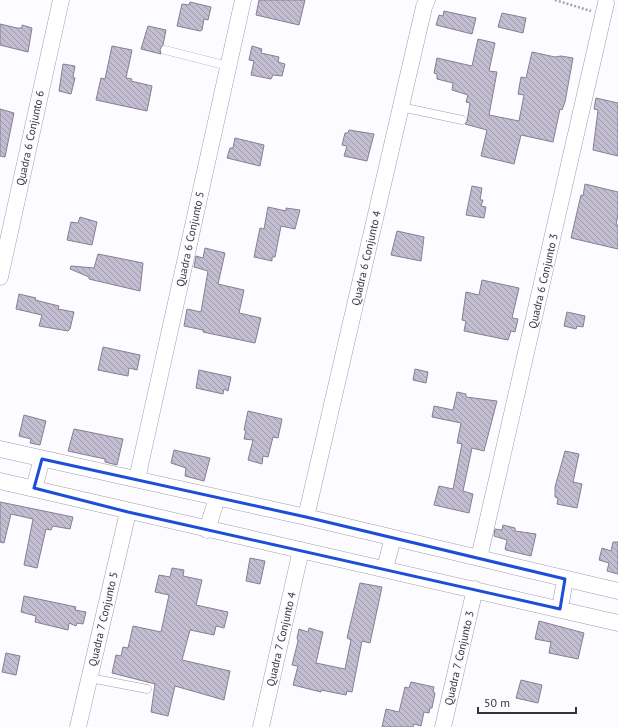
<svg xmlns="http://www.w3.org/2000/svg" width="618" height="727" font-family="'PT Sans',sans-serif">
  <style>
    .building { fill: url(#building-back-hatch); stroke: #848092 }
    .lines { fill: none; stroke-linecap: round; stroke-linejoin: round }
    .lane-casing { stroke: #a19caf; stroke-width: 9 }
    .street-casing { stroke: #a19caf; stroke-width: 17 }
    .path { stroke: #a4a3a8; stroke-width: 2.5; stroke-dasharray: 2 2; stroke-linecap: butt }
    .lane { stroke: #fff; stroke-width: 8 }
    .street { stroke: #fff; stroke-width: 16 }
    .marked { fill: none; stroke: #1d4ed8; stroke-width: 3; stroke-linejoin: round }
    .labels { text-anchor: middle; stroke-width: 3; stroke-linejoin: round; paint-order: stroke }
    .street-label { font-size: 11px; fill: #35343b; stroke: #fcfbff }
  </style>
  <defs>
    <pattern id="building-back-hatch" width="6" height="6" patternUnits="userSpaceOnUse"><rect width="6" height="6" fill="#c2bdd0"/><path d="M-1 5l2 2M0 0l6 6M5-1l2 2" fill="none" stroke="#9e9aaa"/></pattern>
  </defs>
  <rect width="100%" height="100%" fill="#fcfbff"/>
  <!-- building -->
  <path class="building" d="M259,0H305L299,25L256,15Z
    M190,2L211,7L208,20L204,19L202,30L200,31L177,26L182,4L189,5Z
    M444,11L476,18L472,34L436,25L439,15L443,16Z
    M502,13L526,18L523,33L498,27Z
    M0,24L17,28H22V25L32,28L28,52L0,45Z
    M148,26L166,30L163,45L160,49L161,54L141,49Z
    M478,39L495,43L489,71L497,72L489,115L519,121L524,95L518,94L521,77L526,78L532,52L555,57L561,56L573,58L565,102L562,110L560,109L553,142L521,135L514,164L481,156L487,130L465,124L467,122L470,103L466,102L468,95L452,90L453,83L437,79V74L434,73L437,58L472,66Z
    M112,46L132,50L126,78L132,79L131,81L152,86L147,111L96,100L101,78L105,79Z
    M252,46L262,49L261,53L279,57L278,62L285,64L282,76L273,75L271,79L251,75L254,61L249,60Z
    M63,64L75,66L73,77L75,78L71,94L59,91Z
    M596,98L618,103V156L593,150L598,110L594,109Z
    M0,109L14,113L5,157L0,156Z
    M349,130L374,134L367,161L344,156L347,146L342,145L345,133H348Z
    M235,138L264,145L260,166L227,158L230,148H233Z
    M585,184L618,192V214L616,225H618V249L571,238L581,195L583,196Z
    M472,186L482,188L480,200H483L481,206L486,207L484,218L466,215Z
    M268,207L286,211V208L300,210L295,229L281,226L275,257H272V261L254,257L260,228L264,229Z
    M80,217L97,222L92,245L67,240L71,222L78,223Z
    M397,231L424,237L421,261L391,255Z
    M205,248L225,253L218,284L244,290L239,313L261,318L255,343L203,332V330L184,326L187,309L201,312L208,271L194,267L196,256L203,258Z
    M98,254L143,263L140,291L89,279V277L70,269L71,266L94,268Z
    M482,280L519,288L512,318L518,319L515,332L511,331L508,340L464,331L466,321L462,320L466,292L479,295Z
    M19,294L36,298L35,300L59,306L58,309L74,312L70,329L68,331L39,326L42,315L16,309Z
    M567,312L585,316L583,327L577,326L576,329L564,326Z
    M103,347L140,355L137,370L129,368L128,376L98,370Z
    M415,369L428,372L426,383L413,380Z
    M199,370L231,377L228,391L224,389L223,394L196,388Z
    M457,392L466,394V397L497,401L484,451L472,448L463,491L473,494L469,513L434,505L439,486L453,489L462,444L457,443L461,423L432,417L434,406L453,410Z
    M248,411L282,419L278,438L273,437L268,457L263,456L262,464L248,460L253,440L244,439L246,430H244Z
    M24,415L46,421L40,445L30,443L31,439L19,436Z
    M74,429L123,439L117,465L105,462V459L68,451Z
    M174,450L210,458L204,481L185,476L186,468L171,463Z
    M565,451L579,454L573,482L582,484L577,508L557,504L558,498L555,497V487Z
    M0,502L73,517L70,529L53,526L51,530L46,529L37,568L24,565L33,519L11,514L4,543L0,542Z
    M503,525L515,528V531L536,534L531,556L506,550L505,549L507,540L494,536L495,529L502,530Z
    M613,542H618V574L607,571L609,563L599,560L602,548L611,551Z
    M250,558L265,561L260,584L246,581Z
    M172,568L184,570L183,576L202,580L196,605L228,612L224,628L216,626L214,635L190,630L182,660L230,671L224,700L175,686L168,716L151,712L155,684L112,673L116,655L121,656L123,647L128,648L133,626L161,632L169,595L155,592L159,575L170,577Z
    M360,583L382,587L370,643L362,641L352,692L347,691L346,695L321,690V692L293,685L298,666L292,665L298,641L297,638L299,629L308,632L309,628L323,632L316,663L345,669L351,640L347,638Z
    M24,596L76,607L75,610L86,612L83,624L77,623L76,626L69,623L68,630L35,622L36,616L21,612Z
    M539,621L584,633L578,659L549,653L551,642L535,639Z
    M6,653L20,656L16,675L2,672Z
    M521,680L542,685L538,703L516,698Z
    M411,682L434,687L433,692L435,693L432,708H430L429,713L424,712L421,726L414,724L413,727H382L386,709L399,712L405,687L409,688Z"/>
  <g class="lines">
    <defs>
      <path id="lane" d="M165,50L228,66
        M401,107L462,120
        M90,678L147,689"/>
      <path id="street" d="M0,277L61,0
        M0,449L306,517L618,591
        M137,479L243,0
        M0,481L618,623
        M34,488L42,459
        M306,517L424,7L427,0
        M207,530L217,498
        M479,558L606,3
        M385,568L393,538
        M560,609L565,579
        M78,727L128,512
        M261,727L301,550
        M443,727L475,589"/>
    </defs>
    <!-- lane casing -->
    <use href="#lane" class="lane-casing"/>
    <!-- street casing -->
    <use href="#street" class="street-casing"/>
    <!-- path -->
    <path class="path" d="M555,0L591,11"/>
    <!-- lane -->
    <use href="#lane" class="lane"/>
    <!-- street -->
    <use href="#street" class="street"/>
  </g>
  <!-- marked area -->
  <path class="marked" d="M42,459L306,517L565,579L560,609L128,512L34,488Z"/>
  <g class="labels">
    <!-- street labels -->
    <g class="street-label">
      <text transform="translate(30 138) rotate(-78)" y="4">Quadra 6 Conjunto 6</text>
      <text transform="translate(190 239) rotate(-78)" y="4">Quadra 6 Conjunto 5</text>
      <text transform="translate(366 258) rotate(-77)" y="4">Quadra 6 Conjunto 4</text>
      <text transform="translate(543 281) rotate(-77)" y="4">Quadra 6 Conjunto 3</text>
      <text transform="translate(103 619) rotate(-77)" y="4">Quadra 7 Conjunto 5</text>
      <text transform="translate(281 639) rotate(-77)" y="4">Quadra 7 Conjunto 4</text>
      <text transform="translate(459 658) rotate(-77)" y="4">Quadra 7 Conjunto 3</text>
    </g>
  </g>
  <!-- scale -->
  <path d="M478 707v6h98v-6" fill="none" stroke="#35343b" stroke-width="2"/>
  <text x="484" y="707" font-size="12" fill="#35343b" stroke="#fcfbff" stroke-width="3" paint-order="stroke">50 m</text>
</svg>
